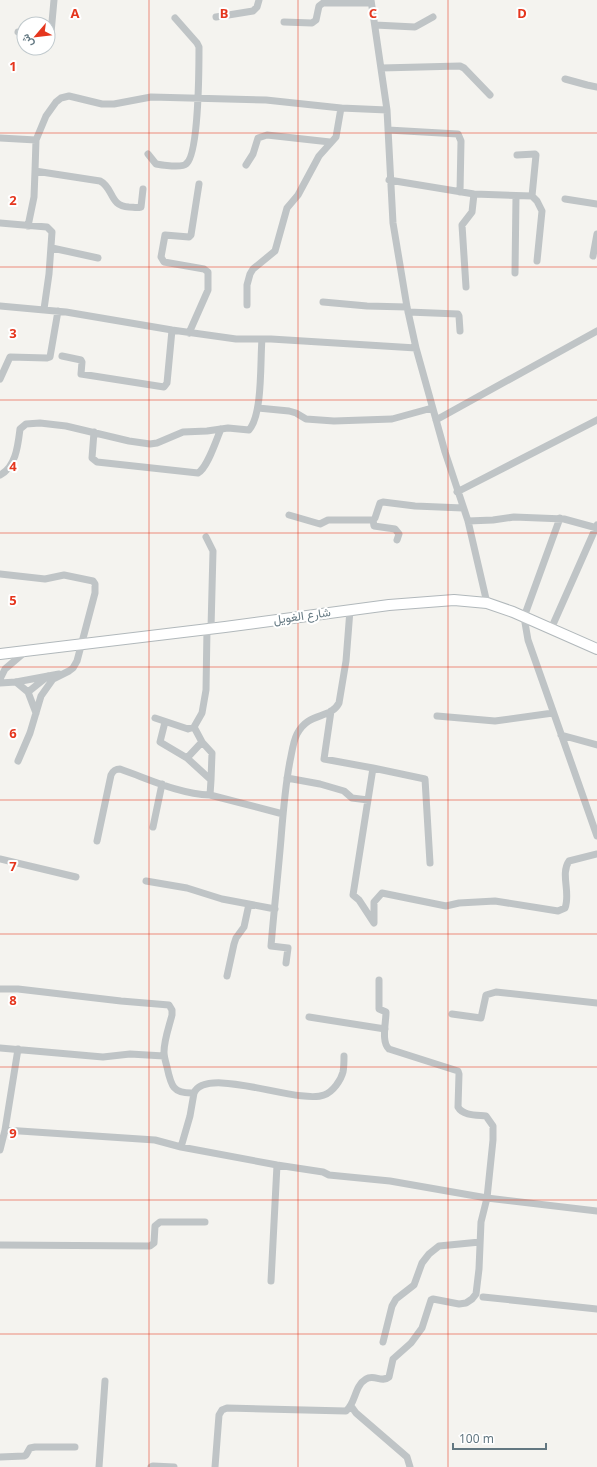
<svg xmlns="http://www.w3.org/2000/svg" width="597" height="1467" font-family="'Noto Sans',Vazirmatn,sans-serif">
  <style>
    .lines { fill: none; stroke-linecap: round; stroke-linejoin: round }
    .secondary-casing { stroke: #b1b8bb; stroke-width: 12 }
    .street { stroke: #bfc4c6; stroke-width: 7 }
    .secondary { stroke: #fff; stroke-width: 10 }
    .grid { fill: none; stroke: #e5361e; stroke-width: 1; stroke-opacity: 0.55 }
    .labels { text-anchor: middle; stroke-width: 4; stroke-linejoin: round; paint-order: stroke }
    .street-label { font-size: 12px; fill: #627781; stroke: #fff }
    .grid-label { font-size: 13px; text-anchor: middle; font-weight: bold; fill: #e5361e; stroke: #fff; stroke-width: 4; stroke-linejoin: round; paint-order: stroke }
  </style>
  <rect width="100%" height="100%" fill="#f4f3ef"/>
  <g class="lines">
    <defs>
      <path id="secondary" d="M0,654L225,627L389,605L454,600L487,603L513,612L597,649"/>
    </defs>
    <!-- secondary casing -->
    <use href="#secondary" class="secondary-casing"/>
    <!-- street -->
    <path class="street" d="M371,0L387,110L393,223L407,307L416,348L445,452L468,521L487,603
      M216,17L253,11L257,7L259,0
      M284,22L312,23L316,20L319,6L323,3H371
      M375,25L415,27L433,17
      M18,32L24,33
      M48,35L51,33L54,0
      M381,68L460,66L464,68L490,95
      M565,79L587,85L597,87
      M388,130L458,134L461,141L460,192
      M0,138L36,140
      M148,154L156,164C162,165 182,168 186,164C199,155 199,65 199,47L197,43L175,18
      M246,165L253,154L258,138L267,135L330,142
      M35,171L36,140L46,116L56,102L61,98L69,96L102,104H114L151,97L266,100L341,108
      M389,180L474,194L532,196L536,155L535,154L517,155
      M532,196L537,201L542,211L537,261
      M565,199L597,204
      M0,223L47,227L52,232L49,274L44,309
      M28,226L34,197L35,171L100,181C114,188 109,206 129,207C133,207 137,208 141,207L143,189
      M52,248L98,258
      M593,256L597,234
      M515,273L516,196
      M466,287L462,225L472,212L474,194
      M323,302L367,306L407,307
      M247,305V285L250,274L253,269L275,251L287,208L298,195L319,156L336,137L341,108L387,110
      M0,306L66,312L172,330L236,339H271L416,348
      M408,312L458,314L459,316L460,331
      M189,333L208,290V272L204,269L164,262L161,257L165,235L189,237L191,235L199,184
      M62,356L81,360L82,362L81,374L164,387L167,383L172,330
      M0,379L10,357L47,358L50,357L58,311
      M258,408L289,411L296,413L306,419L334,421L392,419L432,408
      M436,420L597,331
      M94,432L92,458L97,462L198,473C208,467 216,440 221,429
      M0,475C16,467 18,445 20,429L26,424L40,423L66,426L129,441L150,444L157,443L183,432L207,431L228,428L249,430C263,414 260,361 262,339
      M457,492L597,420
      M289,515L320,524L328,520H373
      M560,518L524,617L528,640L597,836
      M468,521L493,520L514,517L564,519L597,528
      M206,537L213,551L211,628
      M397,540L399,534L395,529L374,526L373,520L375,518L380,503L383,502L415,506L463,508
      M0,574L45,579L64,575L93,581L95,584V593L77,661L73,668L69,671L53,679L41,696L30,733L18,761
      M551,629L597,525
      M0,679L5,669L26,651
      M16,682L28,692L36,713
      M0,683L16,682L59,674
      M28,692L48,676
      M331,711L324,759L373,768L353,895L359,900L374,923V902L382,893L446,906L459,903L495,901L558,911L565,908C571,893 560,874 569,861L597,854
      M437,716L495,721L553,713
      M155,718L188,729L194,727L202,713L206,690L207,629
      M165,722L160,742L187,758L211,780L210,795
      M194,727L202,742
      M561,735L597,745
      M187,758L202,742L212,753L211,780
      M373,768L425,779L430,863
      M287,778L320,784L344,791L352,798L368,800
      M153,827L162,784
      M97,841L111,775C113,771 115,769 120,769C149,779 179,794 210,795L283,814
      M0,859L76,877
      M146,881L187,888L222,899L275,909
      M286,963L288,948L271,946C274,910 278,875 281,839C283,813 285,787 290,761C292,752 293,742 297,734C309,711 330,720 339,703L346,661L350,610
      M227,976L234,944L236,938L244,927L249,904
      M0,989H18L121,1001L169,1005L172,1010V1015C169,1027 164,1040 164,1052C164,1057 166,1063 167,1067C171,1086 173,1094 194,1093L190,1116L181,1147
      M452,1014L481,1018L486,995L496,992L597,1003
      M309,1017L385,1029
      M0,1048L103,1057L130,1054L164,1056
      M194,1093C206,1065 299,1105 324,1095C333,1092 341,1080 343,1072C344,1067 344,1061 344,1056
      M5,1130L18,1049
      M0,1150L5,1130L155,1140L181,1147L277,1165L323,1172L329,1175L390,1181L487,1198L597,1211
      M0,1245L150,1246L154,1243L155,1226L160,1222H205
      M271,1281L277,1165
      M483,1297L597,1309
      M383,1342L392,1306L396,1299L414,1285L422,1263L429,1254L439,1246L480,1242
      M351,1406L356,1413L407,1457L410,1467
      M0,1457L24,1456L26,1455L30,1448L35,1447H75
      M99,1467L105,1381
      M151,1467L153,1466L174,1467
      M215,1467L219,1415L222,1410L227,1408L346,1411C356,1403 354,1386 366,1379C374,1374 382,1383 389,1377L393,1359L411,1343L422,1328L431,1300L433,1299L459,1304L466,1303L472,1299L476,1294L479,1269L481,1222L487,1198L493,1140V1126L486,1116C477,1115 463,1116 458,1107L459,1074L458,1071L389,1049C381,1042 386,1023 386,1012L379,1009V980"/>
    <!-- secondary -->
    <use href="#secondary" class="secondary"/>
  </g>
  <!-- grid -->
  <path class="grid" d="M149,0V1467M298,0V1467M448,0V1467M0,133H597M0,267H597M0,400H597M0,533H597M0,667H597M0,800H597M0,934H597M0,1067H597M0,1200H597M0,1334H597"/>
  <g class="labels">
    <!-- street labels -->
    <g class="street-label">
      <text transform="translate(302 616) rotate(-8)" y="4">شارع الغويل</text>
    </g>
  </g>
  <g class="grid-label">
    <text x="75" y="18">A</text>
    <text x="224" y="18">B</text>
    <text x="373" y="18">C</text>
    <text x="522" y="18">D</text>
    <text x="13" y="71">1</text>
    <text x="13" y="205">2</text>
    <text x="13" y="338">3</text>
    <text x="13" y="471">4</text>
    <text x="13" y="605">5</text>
    <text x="13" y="738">6</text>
    <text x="13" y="871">7</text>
    <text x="13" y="1005">8</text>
    <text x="13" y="1138">9</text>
  </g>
  <!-- north arrow -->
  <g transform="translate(36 36) rotate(242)"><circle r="19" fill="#ffffff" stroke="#c0c9cd"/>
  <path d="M0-3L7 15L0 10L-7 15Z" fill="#e5361e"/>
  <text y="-6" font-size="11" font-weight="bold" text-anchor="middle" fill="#627781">ش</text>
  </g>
  <!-- scale -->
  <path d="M453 1443v6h93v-6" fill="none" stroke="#627781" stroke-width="2"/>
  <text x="459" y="1443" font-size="12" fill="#627781" stroke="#ffffff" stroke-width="3" paint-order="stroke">100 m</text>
</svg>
